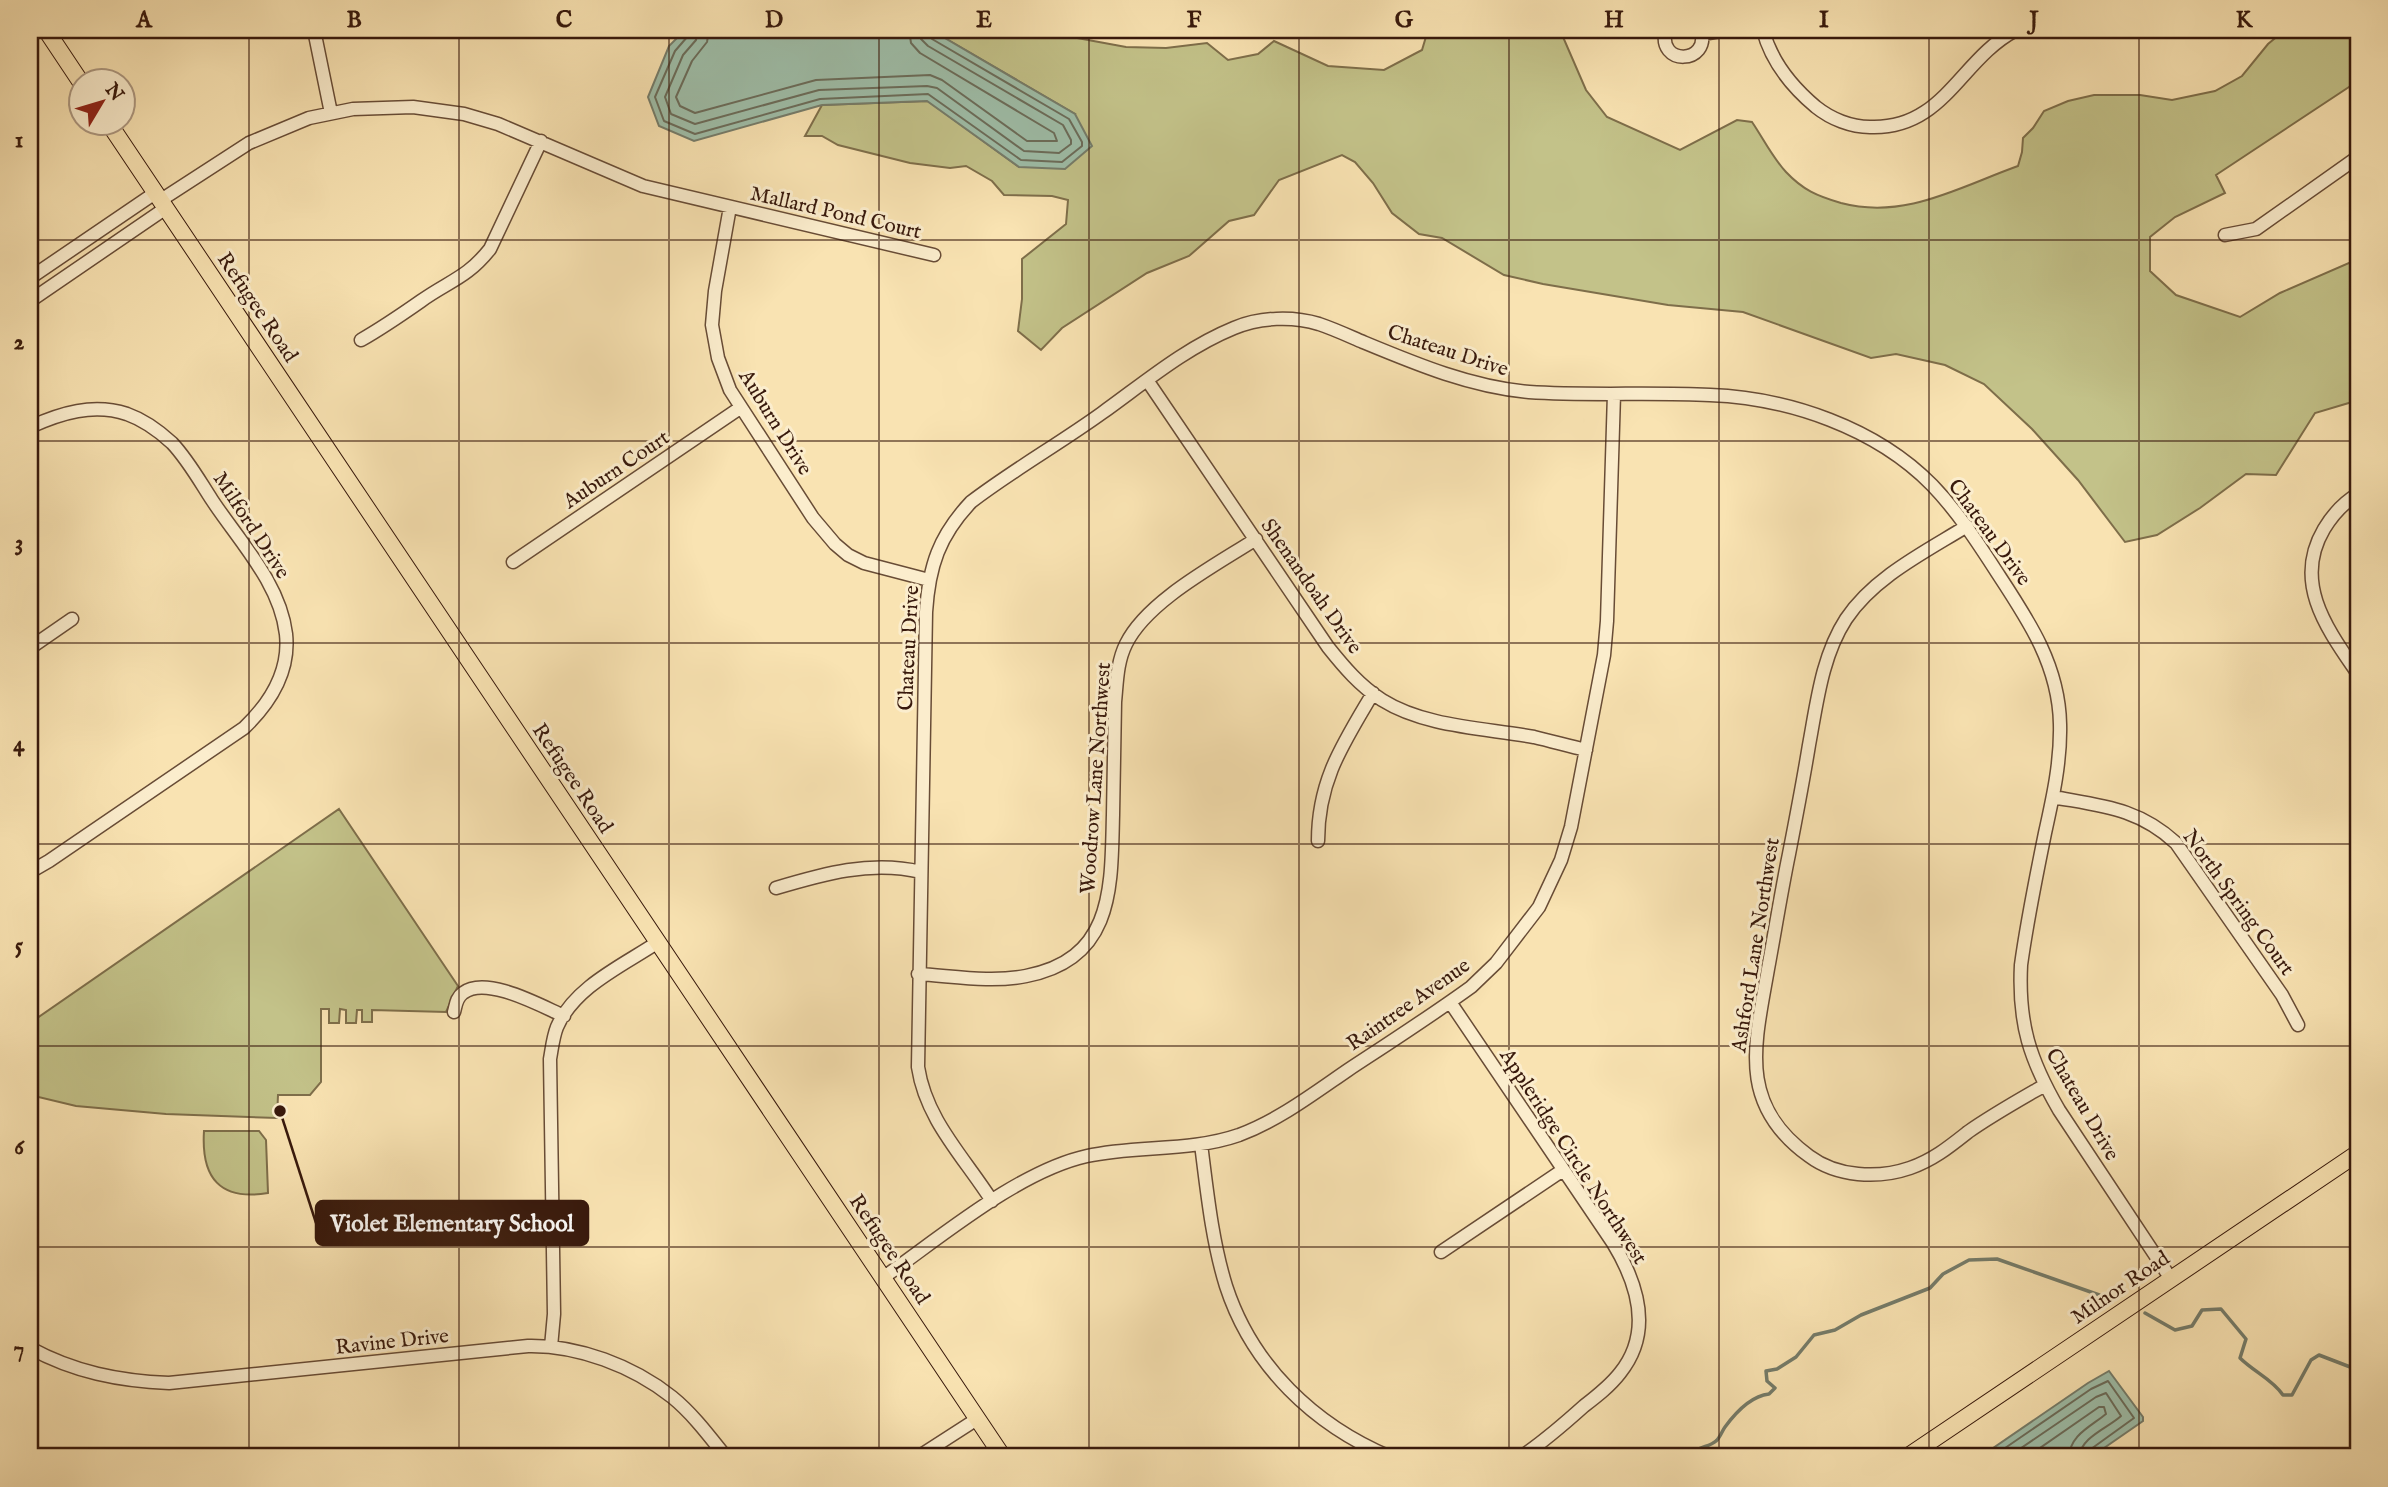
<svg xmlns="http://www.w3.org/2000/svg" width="2388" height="1487" font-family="'IM FELL English',serif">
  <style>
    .green { fill: #c3c289; stroke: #7e6e4a; stroke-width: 2 }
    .water { fill: #9ebea9; stroke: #757c6a; stroke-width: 2 }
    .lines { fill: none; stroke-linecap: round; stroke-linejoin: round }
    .shore { stroke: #6b6c5a; stroke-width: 2 }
    .stream { stroke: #757c6a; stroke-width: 3.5 }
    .minor-casing { stroke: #684c36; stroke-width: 15 }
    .major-casing { stroke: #38190c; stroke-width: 18 }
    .minor { stroke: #fbedcd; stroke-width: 12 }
    .major { stroke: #f9e3b2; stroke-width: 16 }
    .grid { fill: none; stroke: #38190c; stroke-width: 2; stroke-opacity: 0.55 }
    .labels { text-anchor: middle; stroke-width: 6; stroke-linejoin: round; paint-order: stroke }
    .street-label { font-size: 21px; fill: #38190c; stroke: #fbedcd }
    .leader { fill: none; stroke: #38190c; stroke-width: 2.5 }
    .callout-dot { fill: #38190c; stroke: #fbedcd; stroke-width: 2.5 }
    .callout { fill: #38190c; stroke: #38190c; stroke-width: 2.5 }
    .callout-label { font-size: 23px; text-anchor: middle; font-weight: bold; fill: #fff }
    .neatline { fill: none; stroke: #38190c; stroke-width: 2.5 }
    .grid-label { font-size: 23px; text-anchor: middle; font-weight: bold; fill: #38190c }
  </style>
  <rect width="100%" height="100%" fill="#f9e3b2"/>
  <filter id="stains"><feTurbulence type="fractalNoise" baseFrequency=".00286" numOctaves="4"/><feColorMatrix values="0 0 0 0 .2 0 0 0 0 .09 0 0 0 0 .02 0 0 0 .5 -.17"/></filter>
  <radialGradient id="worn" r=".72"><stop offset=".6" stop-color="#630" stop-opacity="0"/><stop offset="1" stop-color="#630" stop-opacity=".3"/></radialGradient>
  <!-- green -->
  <path class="green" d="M931,30H1051L1061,35L1126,47L1166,48L1207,43L1228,60L1258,54L1274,41L1328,66L1384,70L1422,50L1428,30H1560L1586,90L1607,117L1680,150L1737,120L1752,122C1763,138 1772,157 1786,172C1803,190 1817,196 1841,203C1905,220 1959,187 2018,166L2022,152L2023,138L2033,128L2044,111L2068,101L2094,95H2140L2172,100L2215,91L2242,76L2268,44L2285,30H2358V81L2216,175L2225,193L2175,217L2150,237V271L2176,295L2240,317L2280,293L2358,259V398L2352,402L2315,413L2276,475L2246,474L2200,508L2157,535L2125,542L2078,480L2032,429L1984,384L1945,365L1896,354L1871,358L1743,312L1668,305L1543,284L1504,275L1442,238L1419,234L1392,213L1373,183L1355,162L1342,155L1279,180L1254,215L1229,221L1189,256L1147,273L1062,328L1041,350L1018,331L1022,299V259L1066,224L1068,200L1052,196L1004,195L992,181L966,166L950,168L910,163L838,145L822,136H805L822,105L928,101L1019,167L1075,114Z
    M339,809L458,986L446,1012L372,1010V1022H362V1010H357L356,1023H346V1010L340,1009L339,1023H329V1009H321V1082L310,1095H278L277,1118L166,1114L76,1106L30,1095V1023Z
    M204,1131H259L266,1140L268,1193C220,1201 201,1178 204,1131Z"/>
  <!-- water -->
  <path class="water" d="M685,30H931L1075,114L1092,146L1065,169L1019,167L927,101L822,105L694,141L659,126L648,97L669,46Z
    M2109,1371L2143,1417V1421L2091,1457H1980L2088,1383Z"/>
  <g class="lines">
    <!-- shore -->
    <path class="shore" d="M689,30L688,36L675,51L655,97L664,121L695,134L820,99L928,94L1021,160L1062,162L1082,146V142L1069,119L932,39L929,30
      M698,30L696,40L683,55L665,97L671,114L695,124L819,90L927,86L937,88L1024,151L1059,153L1071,144V140L1063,125L928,46L921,39L920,30
      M709,30L707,42L692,61L676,97L680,106L695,113L816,80L930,75L942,80L1027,141H1057L1054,133L920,53L911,43L909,30
      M1992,1457L2091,1389L2108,1381L2134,1418L2091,1449L2088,1457
      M2008,1457L2096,1397L2106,1393L2121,1416C2108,1428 2081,1437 2079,1457
      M2027,1457L2099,1407H2104L2106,1414C2090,1427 2070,1435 2069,1457"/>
    <!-- stream -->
    <path class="stream" d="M2145,1313L2175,1330L2192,1326L2202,1310L2221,1309L2246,1339L2240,1358C2254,1372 2272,1379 2283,1395H2292L2311,1360L2319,1355L2358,1370
      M1687,1457C1699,1445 1708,1448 1716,1441C1720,1438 1722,1431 1725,1427C1736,1412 1751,1396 1769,1394L1775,1388L1767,1381L1766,1371L1777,1369L1796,1357L1814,1335L1835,1330L1861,1315L1930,1288L1943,1274L1969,1260L1997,1259L2105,1297"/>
    <defs>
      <path id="minor" d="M314,30L331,113
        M1666,30C1656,66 1711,65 1701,30
        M1763,30C1771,61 1791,86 1816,107C1831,119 1851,127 1870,127C1944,130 1960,59 2016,30
        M1702,34L1728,30
        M161,200L249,143L309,118L353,109L413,107L464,114L498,124L643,186L934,255
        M730,207L715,291L712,325L718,358L730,390L813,518L835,544L848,555L864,563L929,580
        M2225,235L2256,229L2358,157
        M30,278L155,193
        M30,301L166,208
        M361,340C382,328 401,315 421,301C449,281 467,278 490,249L541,141
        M1147,380L1328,647C1344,667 1360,686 1382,700C1425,727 1485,728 1534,737C1551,741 1569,746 1586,750
        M30,427C61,413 93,403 127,414C144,420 159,431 172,443C188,460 199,480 212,500C239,541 280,583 286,634C290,671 270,703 244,728L49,861L30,872
        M2358,494C2343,503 2333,514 2324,529C2292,583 2328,630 2358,674
        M1967,526C1925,552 1874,577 1846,619C1822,656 1817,702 1809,745C1803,782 1796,818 1789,854C1781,893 1775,931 1768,969C1755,1044 1737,1104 1809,1156C1837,1177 1878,1179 1910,1168C1933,1160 1949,1147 1968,1132C1992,1115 2019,1100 2045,1085
        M513,562L740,408
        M30,648L72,619
        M2053,797C2102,806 2138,808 2176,843L2282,995L2298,1025
        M1318,841C1318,780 1343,744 1373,693
        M776,888C823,874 871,860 921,872
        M918,974C953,976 991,983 1026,976C1115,959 1111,886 1113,815C1114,777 1114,740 1115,702C1117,682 1117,662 1126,644C1147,601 1216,565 1256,539
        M1450,1002L1613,1243C1638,1284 1653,1332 1620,1373C1610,1386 1597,1396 1584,1406C1564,1424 1543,1442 1521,1457
        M454,1012C456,1005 456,998 463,993C486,975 541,1006 564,1016
        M1201,1144C1207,1191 1212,1241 1226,1286C1252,1366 1314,1425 1390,1457
        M992,1201C964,1157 926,1120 918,1067L926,612C929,566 939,536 971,502C1013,470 1059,444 1102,413C1144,383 1185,348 1234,328C1260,317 1293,316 1319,324C1334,329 1349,336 1363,342C1416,364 1471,387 1529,392C1589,396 1650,392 1710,395C1789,398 1876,428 1932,485C1958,512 1978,543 1998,574C2029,621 2059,666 2060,724C2061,761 2053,797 2045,833C2036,877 2027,921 2021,965C2018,1024 2030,1060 2059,1110L2171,1279
        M1441,1252L1563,1170
        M884,1277C941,1237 1019,1171 1087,1156C1137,1145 1190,1152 1239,1135C1279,1120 1313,1094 1348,1070C1389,1043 1431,1016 1471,987L1496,963L1539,907L1561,860L1571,827L1604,655L1607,621L1614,394
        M551,1347L554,1314L550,1059C552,1048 553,1037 557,1027C575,986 624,965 658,942
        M30,1348C74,1372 119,1381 169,1383L528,1346C578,1345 633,1366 672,1397C693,1414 710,1437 726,1457
        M918,1457L977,1419"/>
      <path id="major" d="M46,30L80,81
        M108,122L1003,1457
        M1907,1457L2358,1153"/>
    </defs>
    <!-- minor casing -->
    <use href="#minor" class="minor-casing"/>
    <!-- major casing -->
    <use href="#major" class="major-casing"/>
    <!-- minor -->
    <use href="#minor" class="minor"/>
    <!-- major -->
    <use href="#major" class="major"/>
  </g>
  <!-- grid -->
  <path class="grid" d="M249,30V1457M459,30V1457M669,30V1457M879,30V1457M1089,30V1457M1299,30V1457M1509,30V1457M1719,30V1457M1929,30V1457M2139,30V1457M30,240H2358M30,441H2358M30,643H2358M30,844H2358M30,1046H2358M30,1247H2358"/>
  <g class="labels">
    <!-- street labels -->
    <g class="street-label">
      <text transform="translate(836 212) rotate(13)" y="7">Mallard Pond Court</text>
      <text transform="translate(258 307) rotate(56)" y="7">Refugee Road</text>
      <text transform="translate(1448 350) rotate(18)" y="7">Chateau Drive</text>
      <text transform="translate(776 422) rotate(58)" y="7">Auburn Drive</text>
      <text transform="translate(616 469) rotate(-34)" y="7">Auburn Court</text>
      <text transform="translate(252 525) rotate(57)" y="7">Milford Drive</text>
      <text transform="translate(1990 532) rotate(54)" y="7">Chateau Drive</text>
      <text transform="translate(1312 586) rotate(55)" y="7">Shenandoah Drive</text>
      <text transform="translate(908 648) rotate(-87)" y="7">Chateau Drive</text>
      <text transform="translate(573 778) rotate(56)" y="7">Refugee Road</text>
      <text transform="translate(1095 778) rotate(-86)" y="7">Woodrow Lane Northwest</text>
      <text transform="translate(2239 902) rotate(54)" y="7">North Spring Court</text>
      <text transform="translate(1755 945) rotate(-81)" y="7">Ashford Lane Northwest</text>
      <text transform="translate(1408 1004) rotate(-35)" y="7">Raintree Avenue</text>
      <text transform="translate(2083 1104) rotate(60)" y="7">Chateau Drive</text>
      <text transform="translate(1574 1156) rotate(57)" y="7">Appleridge Circle Northwest</text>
      <text transform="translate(890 1249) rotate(56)" y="7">Refugee Road</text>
      <text transform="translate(2120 1287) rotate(-34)" y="7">Milnor Road</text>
      <text transform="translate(392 1341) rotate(-6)" y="7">Ravine Drive</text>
    </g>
  </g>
  <!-- callouts -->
  <path class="leader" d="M280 1111L316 1223"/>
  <circle class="callout-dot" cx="280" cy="1111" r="7"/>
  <rect class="callout" x="316" y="1201" width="272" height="44" rx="7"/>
  <g class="callout-label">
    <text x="452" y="1231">Violet Elementary School</text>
  </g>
  <!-- margin -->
  <rect width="2388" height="1487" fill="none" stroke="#f9e3b2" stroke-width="77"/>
  <!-- north arrow -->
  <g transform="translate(102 102) rotate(52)"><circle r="33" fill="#fbedcd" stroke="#ad9880" stroke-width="2"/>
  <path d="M0-5L12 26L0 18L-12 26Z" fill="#8f2418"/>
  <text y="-10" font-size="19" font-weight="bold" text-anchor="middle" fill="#38190c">N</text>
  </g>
  <rect x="38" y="38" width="2312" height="1410" class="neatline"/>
  <g class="grid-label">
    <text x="144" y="27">A</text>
    <text x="354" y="27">B</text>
    <text x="564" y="27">C</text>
    <text x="774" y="27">D</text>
    <text x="984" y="27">E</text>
    <text x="1194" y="27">F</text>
    <text x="1404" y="27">G</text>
    <text x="1614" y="27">H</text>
    <text x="1824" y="27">I</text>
    <text x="2034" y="27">J</text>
    <text x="2244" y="27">K</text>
    <text x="19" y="147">1</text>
    <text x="19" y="349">2</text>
    <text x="19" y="550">3</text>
    <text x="19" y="751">4</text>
    <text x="19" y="953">5</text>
    <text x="19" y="1154">6</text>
    <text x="19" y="1356">7</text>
  </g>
  <rect width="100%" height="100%" filter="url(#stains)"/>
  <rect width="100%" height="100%" fill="url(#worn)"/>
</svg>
